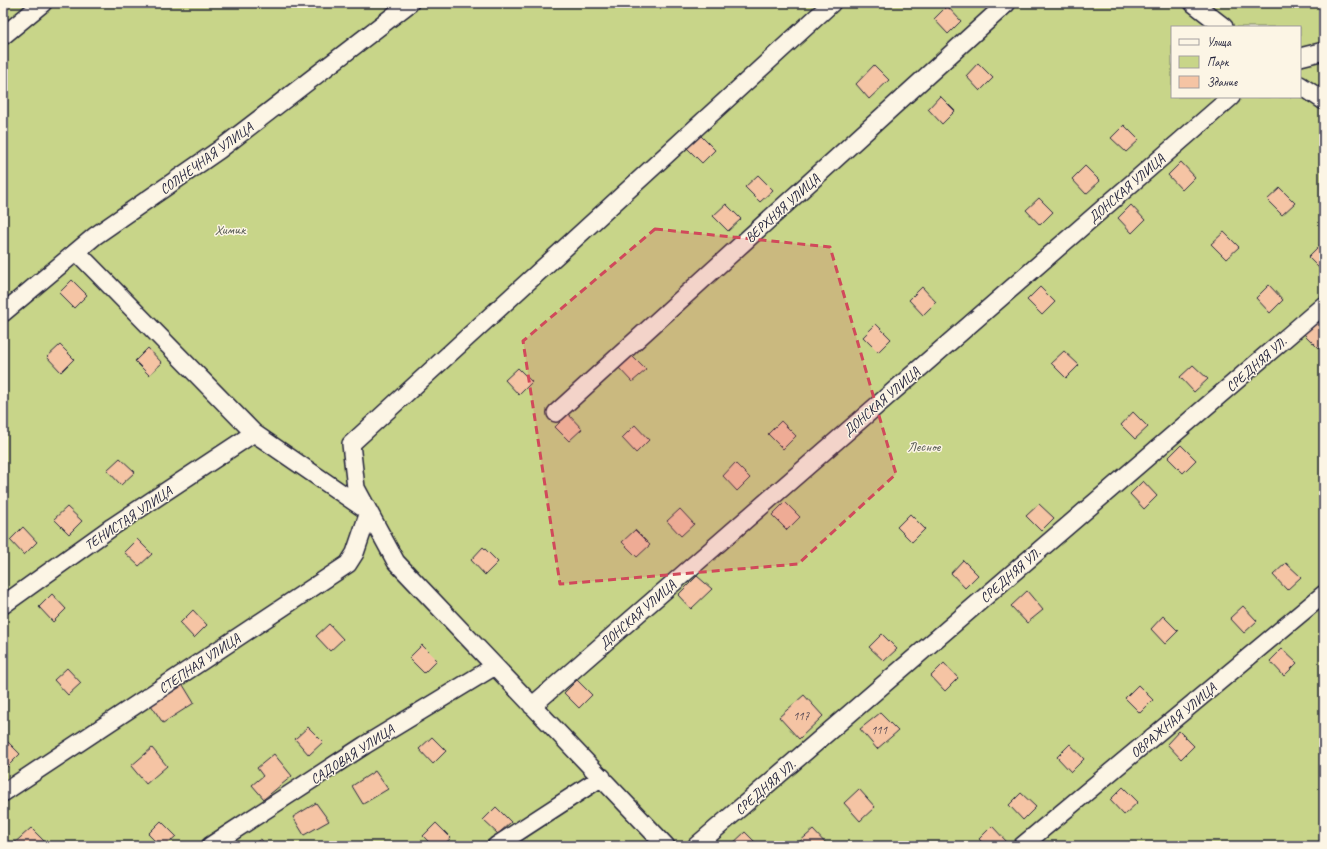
<svg xmlns="http://www.w3.org/2000/svg" width="1327" height="849" font-family="Caveat,sans-serif">
  <style>
    .green { fill: #c8d589; stroke: #757c62; fill-rule: evenodd }
    .building { fill: #f5c4a4; stroke: #22223b }
    .lines { fill: none; stroke-linecap: round; stroke-linejoin: round }
    .minor-casing { stroke: #22223b; stroke-width: 20 }
    .minor { stroke: #fcf5e5; stroke-width: 17 }
    .marked { fill: #d1495b; fill-opacity: 0.2; stroke: #d1495b; stroke-width: 3; stroke-dasharray: 8 5; stroke-linejoin: round }
    .labels { text-anchor: middle; stroke-width: 3; stroke-linejoin: round; paint-order: stroke }
    .number-label { font-size: 12px; fill: #574a55 }
    .street-label { font-size: 14px; fill: #22223b; stroke: #fcf5e5 }
    .park-label { font-size: 14px; fill: #545852; stroke: #fcf5e5 }
  </style>
  <rect width="100%" height="100%" fill="#fcf5e5"/>
  <filter id="ink" filterUnits="userSpaceOnUse"><feTurbulence type="fractalNoise" baseFrequency=".025" numOctaves="2"/><feDisplacementMap in="SourceGraphic" scale="8" xChannelSelector="R" yChannelSelector="G"/><feConvolveMatrix kernelMatrix="1 2 1 2 8 2 1 2 1" color-interpolation-filters="sRGB"/></filter>
  <g filter="url(#ink)">
    <!-- green -->
    <path class="green" d="M3,3H1324V846H3ZM1172,27H1300V97H1172Z"/>
    <!-- building -->
    <path class="building" d="M947,6L961,21L948,34L934,19Z
      M978,63L993,78L980,91L966,76Z
      M874,65L889,80L869,99L856,84Z
      M940,96L955,111L942,124L928,109Z
      M1124,125L1139,140L1126,152L1111,138Z
      M700,135L715,150L702,163L687,148Z
      M1181,162L1195,177L1182,190L1168,175Z
      M1085,166L1100,181L1086,194L1072,179Z
      M758,175L773,190L760,202L745,187Z
      M1280,188L1295,203L1282,215L1267,200Z
      M1039,198L1053,212L1040,225L1026,210Z
      M726,204L741,219L728,231L713,216Z
      M1131,205L1145,220L1132,233L1118,218Z
      M1224,232L1239,247L1226,259L1211,244Z
      M1321,244L1324,247L1323,272L1308,257Z
      M72,280L87,295L74,308L59,293Z
      M1269,285L1283,300L1270,313L1256,298Z
      M922,287L936,302L923,315L909,300Z
      M1040,287L1055,302L1042,315L1027,300Z
      M1317,321L1324,328V344L1319,349L1304,334Z
      M876,324L891,339L878,352L863,337Z
      M60,345L74,359L61,372L47,357Z
      M148,348L162,363L149,375L135,361Z
      M1064,351L1079,365L1066,378L1051,363Z
      M631,355L646,370L632,382L618,367Z
      M1193,365L1208,379L1194,392L1180,377Z
      M518,368L532,382L519,395L505,380Z
      M1133,412L1148,427L1135,439L1121,425Z
      M568,414L582,429L569,441L555,427Z
      M781,421L796,436L783,449L768,434Z
      M635,425L649,440L636,453L622,438Z
      M1181,445L1196,460L1183,473L1168,458Z
      M120,458L135,472L121,485L107,470Z
      M735,463L750,478L737,491L723,476Z
      M1143,481L1157,496L1144,509L1130,494Z
      M785,502L800,517L787,530L772,515Z
      M1039,504L1054,518L1041,531L1026,516Z
      M67,507L82,521L69,534L54,519Z
      M680,509L694,524L681,536L667,521Z
      M910,514L925,529L912,542L897,527Z
      M23,527L37,542L24,555L10,540Z
      M635,530L650,545L637,557L622,542Z
      M137,539L152,554L139,566L124,552Z
      M483,547L498,562L485,575L471,560Z
      M963,560L978,575L965,588L951,573Z
      M1286,563L1301,577L1287,590L1273,575Z
      M697,576L712,589L691,609L678,595Z
      M1027,591L1043,610L1027,623L1011,606Z
      M52,594L66,609L53,622L39,607Z
      M1243,606L1257,621L1244,633L1230,618Z
      M193,610L207,625L194,638L180,623Z
      M1163,616L1178,631L1165,644L1151,629Z
      M329,624L343,639L330,651L316,636Z
      M882,634L897,649L884,661L869,647Z
      M422,645L437,660L424,673L409,658Z
      M1282,649L1297,663L1284,676L1270,661Z
      M944,663L958,678L945,691L931,676Z
      M67,668L81,683L68,695L54,680Z
      M577,680L592,695L579,708L564,693Z
      M183,685L194,703L163,723L151,705Z
      M1138,685L1153,700L1140,713L1125,698Z
      M804,695L823,716L799,739L779,717Z
      M880,713L898,731L877,749L860,729Z
      M308,727L323,742L309,755L295,739Z
      M1179,731L1194,746L1181,759L1167,744Z
      M432,737L446,751L433,764L419,749Z
      M5,739L20,754L7,767L3,763V741Z
      M1070,744L1084,759L1071,772L1057,757Z
      M152,748L167,766L146,784L131,766Z
      M274,754L292,776L264,799L252,785L263,776L257,768Z
      M375,771L388,789L363,804L352,786Z
      M1123,787L1138,802L1124,815L1110,800Z
      M859,789L875,807L860,821L844,803Z
      M1021,793L1036,807L1023,820L1009,805Z
      M316,803L329,821L304,835L293,817Z
      M496,807L511,822L498,834L483,820Z
      M161,821L176,836L165,846H160L148,834Z
      M436,823L451,838L442,846H433L423,836Z
      M992,826L1006,841L1001,846H986L979,839Z
      M31,828L46,843L42,846H11Z
      M813,830L828,846H800L798,843Z
      M745,832L759,846H730Z
      M261,839L266,846H250Z"/>
    <g class="lines">
      <defs>
        <path id="minor" d="M1193,3L1224,27
          M3,36L43,3
          M1300,57L1324,51
          M1300,85L1324,101
          M3,313L95,236L219,150L410,3
          M556,413L1007,3
          M3,605L112,527L254,433
          M532,706L1231,97
          M3,793L348,564L355,553L369,512L254,433L77,252
          M210,846L365,745L495,666
          M496,846L602,777
          M666,846L396,562L356,488L351,444L832,3
          M696,846L1324,305
          M1022,846L1324,594"/>
      </defs>
      <!-- minor casing -->
      <use href="#minor" class="minor-casing"/>
      <!-- minor -->
      <use href="#minor" class="minor"/>
    </g>
  </g>
  <!-- marked area -->
  <path class="marked" d="M655,229L830,247L896,474L798,564L560,584L523,341Z"/>
  <g class="labels">
    <!-- number labels -->
    <g class="number-label">
      <text x="801" y="720">117</text>
      <text x="879" y="734">111</text>
    </g>
    <!-- street labels -->
    <g class="street-label">
      <text transform="translate(206 158) rotate(-36)" y="5">СОЛНЕЧНАЯ УЛИЦА</text>
      <text transform="translate(1126 188) rotate(-41)" y="5">ДОНСКАЯ УЛИЦА</text>
      <text transform="translate(782 208) rotate(-42)" y="5">ВЕРХНЯЯ УЛИЦА</text>
      <text transform="translate(1256 364) rotate(-41)" y="5">СРЕДНЯЯ УЛ.</text>
      <text transform="translate(881 401) rotate(-41)" y="5">ДОНСКАЯ УЛИЦА</text>
      <text transform="translate(128 518) rotate(-34)" y="5">ТЕНИСТАЯ УЛИЦА</text>
      <text transform="translate(1010 575) rotate(-41)" y="5">СРЕДНЯЯ УЛ.</text>
      <text transform="translate(637 614) rotate(-41)" y="5">ДОНСКАЯ УЛИЦА</text>
      <text transform="translate(199 663) rotate(-34)" y="5">СТЕПНАЯ УЛИЦА</text>
      <text transform="translate(1173 720) rotate(-40)" y="5">ОВРАЖНАЯ УЛИЦА</text>
      <text transform="translate(352 754) rotate(-33)" y="5">САДОВАЯ УЛИЦА</text>
      <text transform="translate(765 787) rotate(-41)" y="5">СРЕДНЯЯ УЛ.</text>
    </g>
    <!-- park labels -->
    <g class="park-label">
      <text x="230" y="234">Химик</text>
      <text x="924" y="451">Лесное</text>
    </g>
  </g>
  <!-- margin -->
  <rect width="1327" height="849" fill="none" stroke="#fcf5e5" stroke-width="16"/>
  <rect x="8" y="8" width="1311" height="833" fill="none" stroke="#22223b" stroke-width="1.5" filter="url(#ink)"/>
  <!-- legend -->
  <rect x="1171" y="26" width="130" height="72" fill="#fcf5e5" stroke="#a5a1a1"/>
  <rect x="1179" y="39" width="20" height="6" fill="#fcf5e5" stroke="#a5a1a1"/>
  <text x="1207" y="46" font-size="12" fill="#22223b">Улица</text>
  <rect x="1179" y="56" width="20" height="12" fill="#c8d589" stroke="#a5a1a1"/>
  <text x="1207" y="66" font-size="12" fill="#22223b">Парк</text>
  <rect x="1179" y="76" width="20" height="12" fill="#f5c4a4" stroke="#a5a1a1"/>
  <text x="1207" y="86" font-size="12" fill="#22223b">Здание</text>
</svg>
